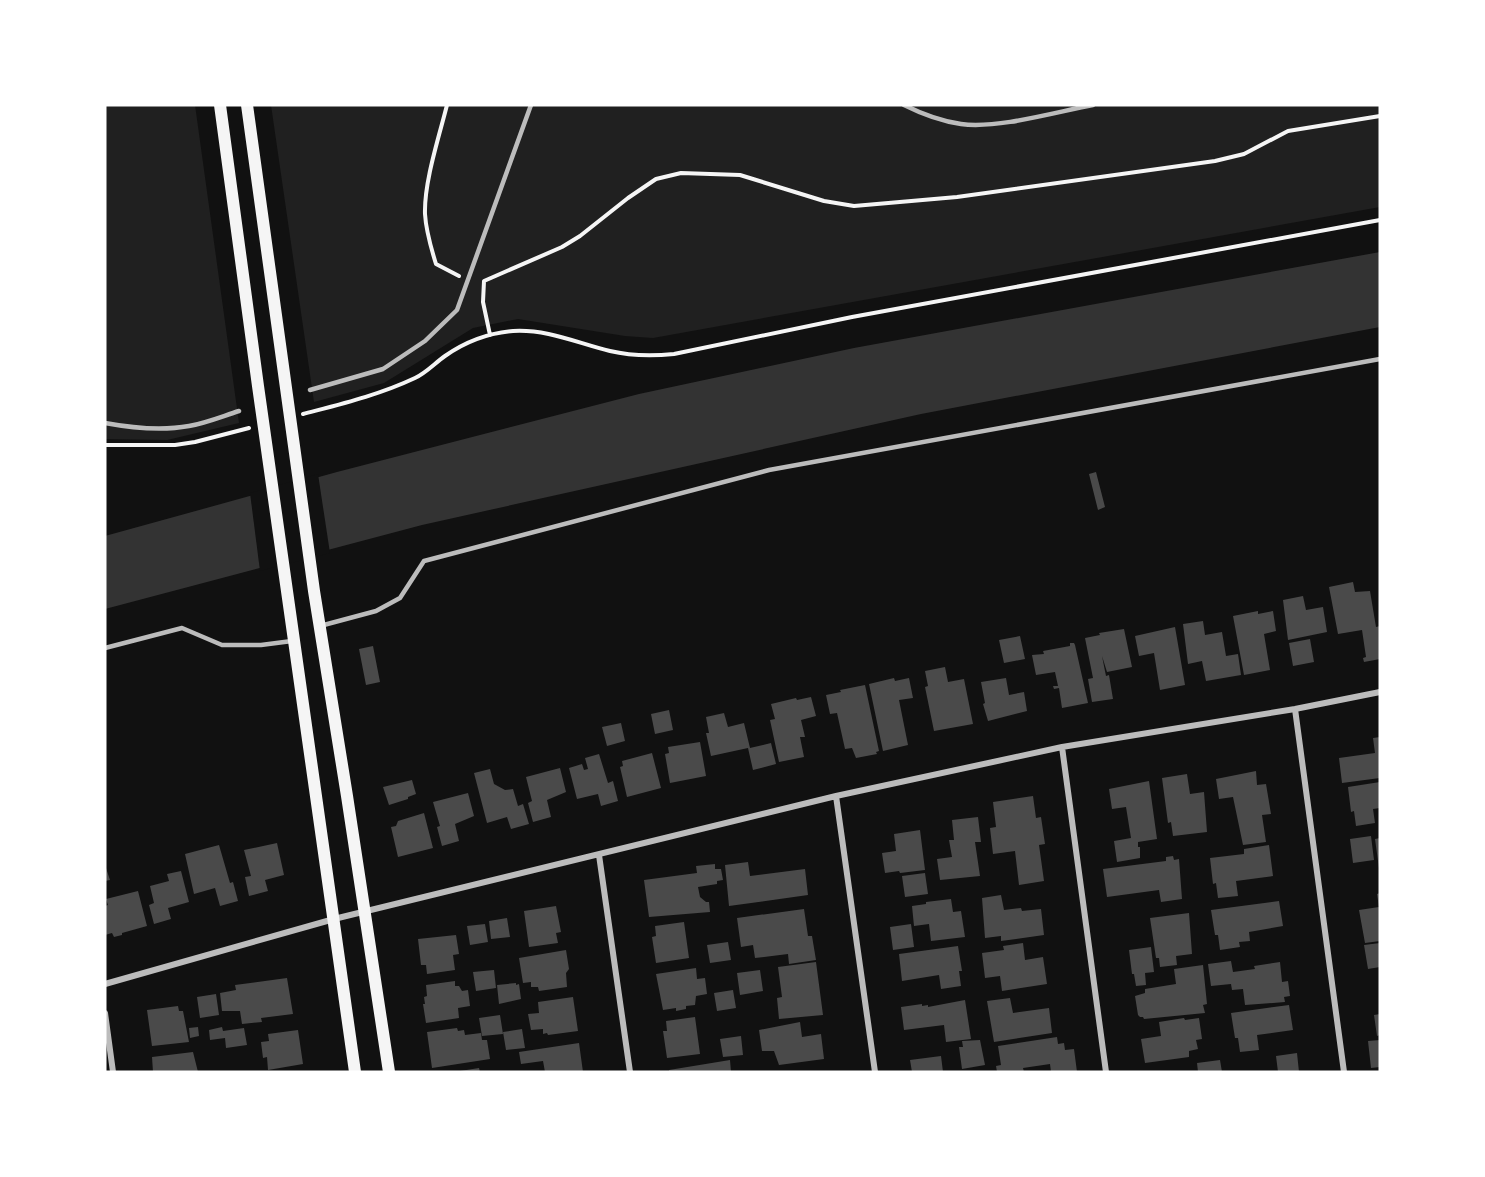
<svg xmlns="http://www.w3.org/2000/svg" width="1485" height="1177" font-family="Barlow,sans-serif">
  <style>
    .green { fill: #202020 }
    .water { fill: #333 }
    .pier { fill: #111 }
    .building { fill: #4a4a4a }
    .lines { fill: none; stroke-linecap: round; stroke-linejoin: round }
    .path { stroke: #f5f5f5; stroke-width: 4 }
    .service { stroke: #bcbcbc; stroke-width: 4.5 }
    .minor { stroke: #bcbcbc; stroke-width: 6 }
    .secondary { stroke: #f5f5f5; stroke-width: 12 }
  </style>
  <rect width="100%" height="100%" fill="#111"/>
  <!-- green -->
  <path class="green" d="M105,105H195L239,423L167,440L105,439Z
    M271,105H1380V207L653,338L625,336L518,319L473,328L384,383L314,402Z"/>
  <!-- water -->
  <path class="water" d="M1380,252V327L921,414L422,525L105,609V536L337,472L639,394L854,348Z"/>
  <!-- pier -->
  <path class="pier" d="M318,474L330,553L260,571L250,493Z"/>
  <!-- building -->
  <path class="building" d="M1096,472L1105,507L1098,510L1089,474Z
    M1353,582L1355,592L1370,591L1376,627L1380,626V659L1364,662L1363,658L1366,657L1362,630L1338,634L1329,587Z
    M1303,596L1306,610L1323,607L1327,632L1288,640L1283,600Z
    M1258,611V614L1273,611L1276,631L1264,634L1270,670L1244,675L1233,616Z
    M1203,621L1205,635L1222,632L1226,656L1238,654L1241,675L1206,681L1202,661L1188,664L1183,624Z
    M1175,627L1185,685L1160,690L1154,653L1139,656L1135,636Z
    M1124,629L1132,667L1107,672L1102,656L1106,676L1109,675L1113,699L1092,702L1088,679L1093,678L1085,638L1100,635L1099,633Z
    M1020,636L1025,659L1004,663L999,640Z
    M1310,639L1314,662L1293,666L1289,643Z
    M1070,643H1074L1075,645L1088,703L1062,708L1059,688L1054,689L1053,686H1058L1055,672L1036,675L1032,655L1044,654L1043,651L1070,646Z
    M373,646L380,682L366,685L359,649Z
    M945,667L948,682L964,679L973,724L934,731L925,687L928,686L925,671Z
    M894,678L895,681L909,678L913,698L899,700L908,745L883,751L869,684Z
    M1006,678L1009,695L1024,692L1027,711L988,721L983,704L985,703L981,682Z
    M865,685L879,751L876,752L877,754L856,758L852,748L845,749L837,713L830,714L826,695L841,692L840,690Z
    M811,697L816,716L801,720L805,737H800L804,757L779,762L770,720L775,719L771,704L796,698L797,700Z
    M669,710L673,730L655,734L651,714Z
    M724,713L728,727L744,723L750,748L771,743L776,764L753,770L748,748L711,756L706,733H709L706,717Z
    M621,723L625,741L607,746L602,727Z
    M1380,737V778L1342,783L1339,758L1375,753L1373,738Z
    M700,742L706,776L670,783L665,754L669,753L668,747Z
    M652,753L661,788L627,797L620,767L623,766L622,761Z
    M599,754L608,783L613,781L618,801L601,806L598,794L577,799L569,768L582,764L584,770L588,769L585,758Z
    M560,768L566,792L547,800L551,817L533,822L528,803L532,801L526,777Z
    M490,769L494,784L505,790L513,789L518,806L523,804L529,824L511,829L507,817L487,823L474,773Z
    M1256,771L1257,785L1266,784L1271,814L1262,815L1266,842L1243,845L1233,797L1219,799L1216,779Z
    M1187,774L1190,794L1204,792L1207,832L1173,836L1171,822L1168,823L1162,778Z
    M412,780L416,794L408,797V799L389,805L383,787Z
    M1149,781L1157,839L1138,842V847H1140V858L1117,862L1114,841L1131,838L1126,807L1112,809L1109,789Z
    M1380,782V808L1373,809L1375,823L1356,826L1354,811L1351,812L1348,787Z
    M468,793L474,816L455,824L459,841L442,846L437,827L440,826L433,802Z
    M1033,796L1036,818L1041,817L1045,844L1039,845L1044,881L1019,885L1015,851L993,854L990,828L996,827L993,802Z
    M424,813L433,848L398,857L391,827L396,826L398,821Z
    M978,817L981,842H975L980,876L940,880L937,859L952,857L949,840H954L952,820Z
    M920,830L925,870L900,873L899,871L885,873L882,853L896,851L894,834Z
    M1371,836L1374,860L1353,863L1350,839Z
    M1380,838V868H1379L1375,839Z
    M277,843L284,875L265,880L268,891L249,896L245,877L251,876L244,850Z
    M219,845L230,883L233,882L238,901L220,906L215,888L194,894L185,854Z
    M1269,845L1273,876L1236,881L1238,896L1218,898L1216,883L1213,884L1210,858L1244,854V849Z
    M1173,856L1174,860L1179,859L1182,899L1161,902L1159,890L1107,897L1103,869L1166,861V857Z
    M748,862L750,876L805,869L808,895L729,906L725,865Z
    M715,864V869H721L723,880L717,881V884L698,887L700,897L706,902H709L710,912L649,917L644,880L697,873L696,866Z
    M105,865L110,880L105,881Z
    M181,871L189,902L168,908L171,919L154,924L149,905L154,903L150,886L169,881L167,874Z
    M925,873L928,894L905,897L902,876Z
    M138,891L147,926L122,933V935L114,937L112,933L105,935V906L108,905L106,899Z
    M1380,893V941L1365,943L1359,910L1379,907L1377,894Z
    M1001,895L1004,910L1021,908L1022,911L1041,909L1044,935L1001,941V936L985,938L982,898Z
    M951,899L953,912L961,911L965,937L931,941L929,924L914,926L912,906L926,904V902Z
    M1279,901L1283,926L1249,932L1250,941L1239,942L1240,947L1220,950L1218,935H1215L1211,910Z
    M556,906L561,932L556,933L558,943L529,947L524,911Z
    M804,909L808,936H812L816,960L789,964L788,954L755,958L753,945L741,947L737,918Z
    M1189,913L1192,954L1176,956L1177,965L1160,967L1159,958H1156L1150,918Z
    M507,918L510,937L491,939L489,921Z
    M684,922L689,958L656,963L652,937L656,936L655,926Z
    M485,924L488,942L470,945L467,926Z
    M911,924L914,947L893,950L890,927Z
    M456,935L459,954L453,955L455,970L427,974L426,965H421L418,939Z
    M728,942L731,960L710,963L707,945Z
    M1023,943L1025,960L1043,957L1047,984L1002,991L1000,976L985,978L982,953L1004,950L1003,946Z
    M1380,943V967L1368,969L1364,945Z
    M958,946L962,971H959L961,986L941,989L939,975L902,981L899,954Z
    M1151,947L1154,972L1145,973L1146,985L1136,986L1134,974H1132L1129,950Z
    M566,950L569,969L566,973L567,987L539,991L538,987H531V982L523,983L519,958Z
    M1231,961L1233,972L1255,969L1254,966L1280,962L1282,982L1288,981L1290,996L1284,997L1285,1002L1245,1005L1243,989L1232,990L1231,984L1211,986L1208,964Z
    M816,962L823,1015L779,1019L777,998L782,997L778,967Z
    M1203,965L1207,1004L1203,1005L1205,1013L1144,1019L1143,1017H1140L1138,1015L1135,996L1145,993V989L1176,984L1174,969Z
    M696,968L697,979L705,978L707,994L696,996L695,1005L686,1006V1009L676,1011V1008L663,1010L656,974Z
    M494,970L496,988L476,991L473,972Z
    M760,970L763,991L740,995L737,973Z
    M287,978L293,1014L261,1018L262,1022L242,1024L240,1011H222L220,993L236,990L235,985Z
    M455,981V986H459L462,991L468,990L470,1006L458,1008L459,1018L426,1023L423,1004H425L424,997L427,996L426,985Z
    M516,983V985L519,984L521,999L499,1004L497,985Z
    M733,990L736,1008L717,1011L714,993Z
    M216,994L219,1015L200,1018L197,997Z
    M573,997L578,1031L548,1035L547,1033L543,1034V1029L531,1030L528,1014L539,1013L538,1002Z
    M1010,998L1013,1013L1049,1008L1052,1033L994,1042L987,1001Z
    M965,1000L971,1039L946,1042L944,1025L904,1030L901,1007L922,1004V1006L928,1005V1007Z
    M1289,1005L1293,1030L1257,1035L1259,1050L1240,1052L1238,1038H1235L1231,1013Z
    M178,1006L179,1011H183L189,1042L152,1046L147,1010Z
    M1380,1014V1035L1377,1036L1374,1015Z
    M500,1015L503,1034L482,1036L479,1018Z
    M695,1017L700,1054L667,1058L663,1031H667L666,1021Z
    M1184,1018L1185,1020L1199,1018L1202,1039L1196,1040L1198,1049L1189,1051V1057L1145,1063L1141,1039L1161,1036L1159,1022Z
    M800,1022L802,1037L821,1034L824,1059L779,1065L774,1051H762L759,1030Z
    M198,1027L199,1036L190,1038L189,1028Z
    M222,1027L223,1031L244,1028L247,1045L226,1048L225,1038L210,1040L209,1030Z
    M457,1028L458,1031L464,1030L465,1035L481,1033L482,1040H487L490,1059L432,1068L427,1032Z
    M522,1029L525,1048L506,1050L503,1032Z
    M298,1030L303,1064L268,1070L267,1057L263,1058L261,1042L269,1041L268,1034Z
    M741,1036L743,1055L723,1057L720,1039Z
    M1057,1037L1058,1044L1064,1043L1065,1050L1074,1049L1077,1072H1051L1050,1064L1023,1068L1024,1072H997L996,1066L1001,1065L998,1046Z
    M980,1040L985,1065L962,1069L959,1047H963L962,1041Z
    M1380,1040V1067L1371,1068L1368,1041Z
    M579,1043L583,1072H545L543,1061L521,1064L519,1052Z
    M193,1052L198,1072H153L152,1057Z
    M1297,1053L1299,1072H1278L1276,1056Z
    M941,1056L943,1072H912L910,1060Z
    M730,1060L731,1072H669V1070Z
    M1220,1060L1222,1072H1198L1197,1063Z
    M479,1068L480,1072H460V1071Z"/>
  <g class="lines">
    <!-- path -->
    <path class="path" d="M447,105C439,137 424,182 425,214C426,231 431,248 436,264L459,276
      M490,335L483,302L484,281L562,247L580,236L628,198L656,179L681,173L740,175L824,201L854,206L957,197L1215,161L1244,154L1288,131L1380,116
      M303,414C341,404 379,395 415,378C426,373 435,363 445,356C465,342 488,333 513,331C548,329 577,343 610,351C631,356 653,356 674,354L852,317L1380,220
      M105,445H175L195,442L249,428"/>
    <!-- service -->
    <path class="service" d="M904,105C922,114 940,121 961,124C998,129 1056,112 1093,105
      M310,390L383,369L425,341L457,310L531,105
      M105,423C132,428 162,431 189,426C206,423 223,416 239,411
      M320,626L376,611L400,598L424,561L769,470L1380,359
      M105,648L182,628L222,645H261L292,641"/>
    <!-- minor -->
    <path class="minor" d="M1295,709L1344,1072
      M1062,747L1106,1072
      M836,796L875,1072
      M599,855L630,1072
      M105,984L334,919L836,796L1062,747L1295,709L1380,692
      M105,1013L113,1072"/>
    <!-- secondary -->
    <path class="secondary" d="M220,105L258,386L355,1072
      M247,105L314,591L347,796L389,1072"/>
  </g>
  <!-- border -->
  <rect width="1485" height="1177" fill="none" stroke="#ffffff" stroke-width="213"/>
</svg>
